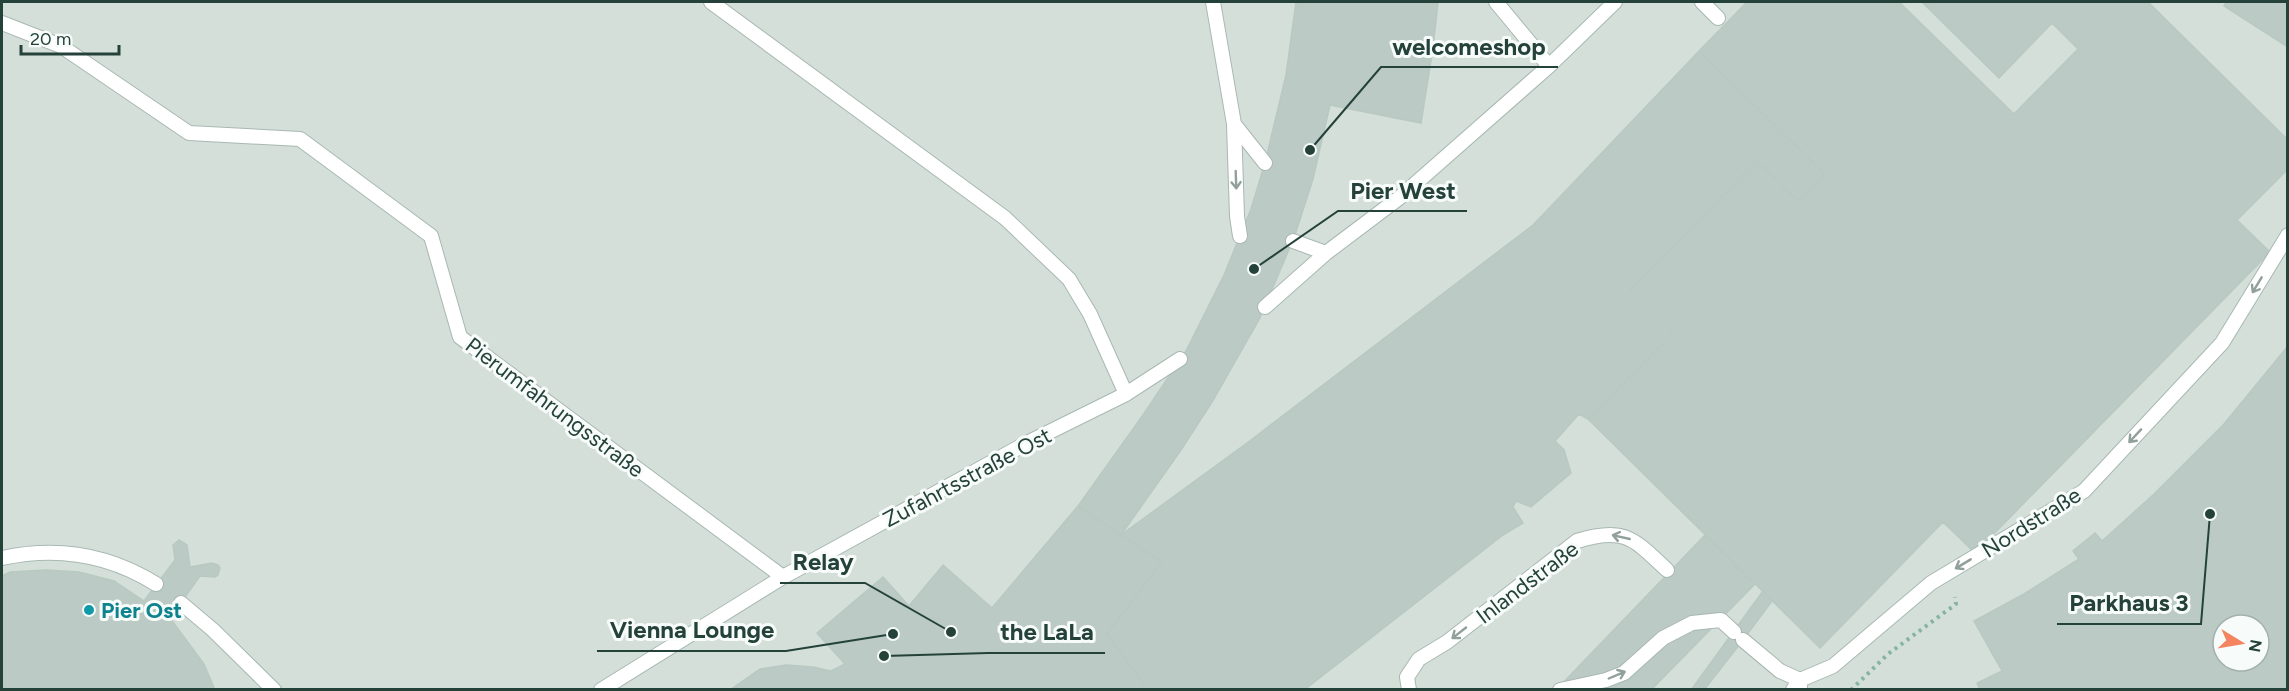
<svg xmlns="http://www.w3.org/2000/svg" width="2289" height="691" font-family="Figtree,sans-serif">
  <style>
    .built { fill: #d4dfda; fill-rule: evenodd }
    .building { fill: #bbcac4; stroke: #b8c9c2; stroke-width: 1.5; fill-rule: evenodd }
    .lines { fill: none; stroke-linecap: round; stroke-linejoin: round }
    .service-casing { stroke: #a8b8b2; stroke-width: 16 }
    .path { stroke: #86b3a5; stroke-width: 4; stroke-dasharray: 3 4.5; stroke-linecap: butt }
    .service { stroke: #fff; stroke-width: 14 }
    .oneway { stroke: #92a09c }
    .culture-dot { fill: #0f9aa8; stroke: #f7fbf9; stroke-width: 2 }
    .labels { text-anchor: middle; stroke-width: 6; stroke-linejoin: round; paint-order: stroke }
    .street-label { font-size: 22px; fill: #24423a; stroke: #f7fbf9 }
    .culture-label { font-size: 22px; font-weight: bold; fill: #0d838f; stroke: #f7fbf9; text-anchor: start }
    .leader { fill: none; stroke: #24423a; stroke-width: 2 }
    .callout-dot { fill: #24423a; stroke: #f7fbf9; stroke-width: 2 }
    .callout-label { font-size: 24px; text-anchor: middle; font-weight: bold; fill: #24423a; stroke: #f7fbf9; stroke-width: 6; stroke-linejoin: round; paint-order: stroke }
  </style>
  <rect width="100%" height="100%" fill="#e6efeb"/>
  <!-- built -->
  <path class="built" d="M2,2H2287V689H2ZM2223,625H2259V661H2223Z"/>
  <!-- building -->
  <path class="building" d="M1296,2H1438L1433,48L1421,123L1330,105L1313,179L1295,235L1260,318L1212,402L1181,450L1121,535L1078,506L1143,415L1186,351L1224,275L1251,209L1265,163L1286,75Z
    M1747,2H1899L2014,114L2078,49L2052,23L1999,78L1922,2H2148L2288,140V169L2237,220L2270,252L1975,553L1943,522L1820,648L1588,419L1673,333L1630,290L1757,161L1798,201L1825,174L1699,51Z
    M2226,2H2288V47L2224,6Z
    M1699,51L1825,174L1798,201L1757,161L1630,290L1673,333L1588,419L1579,414L1555,441L1564,450L1571,473L1531,507L1516,501L1513,507L1523,523L1503,535L1304,690H1141L1145,686L1107,634L1162,562L1121,535L1251,440L1533,225Z
    M2288,346V690H1980L1977,683L2002,671L1974,621L2024,594L2079,559L2073,551L2095,533L2102,541L2153,495L2224,424ZM2223,625H2259V661H2223Z
    M1078,506L1162,562L1107,634L1145,686L1141,690H730L760,669L786,665L813,667L831,671L845,664L817,633L883,577L909,606L943,565L992,608Z
    M1705,535L1755,584L1651,690H1556Z
    M179,540L187,545L190,567L212,563L218,565L220,568L218,575L215,577L200,576L170,618L204,664L215,690H2V576L10,572L46,570L79,572L114,581L144,601L175,560L173,545Z
    M1763,591L1772,601L1743,640L1704,690H1691Z"/>
  <g class="lines">
    <defs>
      <path id="service" d="M711,2L1005,218L1069,279L1090,314L1126,394
        M1213,2L1234,124L1237,216L1240,236
        M1496,2L1549,66
        M1702,2L1718,18
        M2,23L61,46L189,133L300,139L431,236L460,337L783,577
        M1234,124L1265,163
        M1293,241L1326,253
        M1265,307L1326,253L1399,198L1549,66L1615,2
        M2,558C57,546 108,554 156,584
        M181,603L213,630L274,690
        M1743,640L1780,671L1800,680V687
        M601,690L783,577L1025,444L1126,394L1180,359
        M1409,690L1407,677L1419,659L1447,642L1577,541C1625,526 1634,539 1667,570
        M1560,690L1606,680L1624,673L1663,638L1692,623L1721,620L1734,632
        M1793,690L1800,680L1833,666L1931,583L2084,491L2222,343L2288,235"/>
    </defs>
    <!-- service casing -->
    <use href="#service" class="service-casing"/>
    <!-- path -->
    <path class="path" d="M1851,690L1888,654L1956,604L1955,597"/>
    <!-- service -->
    <use href="#service" class="service"/>
  </g>
  <!-- one-way arrows -->
  <defs><path id="oneway-shaft" d="M-6 0H5M1.5-3L5.5 0L1.5 3" fill="none" stroke-width="1.6" stroke-linecap="round" stroke-linejoin="round" transform="scale(1.5)"/></defs>
  <g class="oneway">
    <use href="#oneway-shaft" transform="translate(1236 180) rotate(88)"/>
    <use href="#oneway-shaft" transform="translate(2257 285) rotate(121)"/>
    <use href="#oneway-shaft" transform="translate(2135 436) rotate(133)"/>
    <use href="#oneway-shaft" transform="translate(1621 537) rotate(-167)"/>
    <use href="#oneway-shaft" transform="translate(1963 564) rotate(149)"/>
    <use href="#oneway-shaft" transform="translate(1459 633) rotate(142)"/>
    <use href="#oneway-shaft" transform="translate(1617 675) rotate(-23)"/>
  </g>
  <!-- markers -->
  <circle class="culture-dot" cx="89" cy="610" r="6"/>
  <g class="labels">
    <!-- street labels -->
    <g class="street-label">
      <text transform="translate(555 407) rotate(37)" y="8">Pierumfahrungsstraße</text>
      <text transform="translate(967 477) rotate(-28)" y="8">Zufahrtsstraße Ost</text>
      <text transform="translate(2031 522) rotate(-32)" y="8">Nordstraße</text>
      <text transform="translate(1527 582) rotate(-37)" y="8">Inlandstraße</text>
    </g>
    <!-- culture labels -->
    <g class="culture-label">
      <text x="101" y="618">Pier Ost</text>
    </g>
  </g>
  <!-- callouts -->
  <path class="leader" d="M1310 150L1381 67H1558M1254 269L1338 211H1467M951 632L865 583H780M2210 514L2201 624H2057M893 634L786 651H597M884 656L988 653H1105"/>
  <g class="callout-dot">
    <circle cx="1310" cy="150" r="6"/>
    <circle cx="1254" cy="269" r="6"/>
    <circle cx="951" cy="632" r="6"/>
    <circle cx="2210" cy="514" r="6"/>
    <circle cx="893" cy="634" r="6"/>
    <circle cx="884" cy="656" r="6"/>
  </g>
  <g class="callout-label">
    <text x="1469" y="55">welcomeshop</text>
    <text x="1403" y="199">Pier West</text>
    <text x="823" y="570">Relay</text>
    <text x="2129" y="611">Parkhaus 3</text>
    <text x="692" y="638">Vienna Lounge</text>
    <text x="1047" y="640">the LaLa</text>
  </g>
  <!-- border -->
  <rect width="2289" height="691" fill="none" stroke="#24423a" stroke-width="6"/>
  <!-- north arrow -->
  <g transform="translate(2241 643) rotate(101)"><circle r="28" fill="#f7fbf9" stroke="#a3b1ad" stroke-width="1.5"/>
  <path d="M0-4.5L10 22L0 15L-10 22Z" fill="#f4845f"/>
  <text y="-9" font-size="16" font-weight="bold" text-anchor="middle" fill="#24423a">N</text>
  </g>
  <!-- scale -->
  <path d="M21 45v9h98v-9" fill="none" stroke="#24423a" stroke-width="3"/>
  <text x="30" y="45" font-size="18" fill="#24423a" stroke="#f7fbf9" stroke-width="4.5" paint-order="stroke">20 m</text>
</svg>
